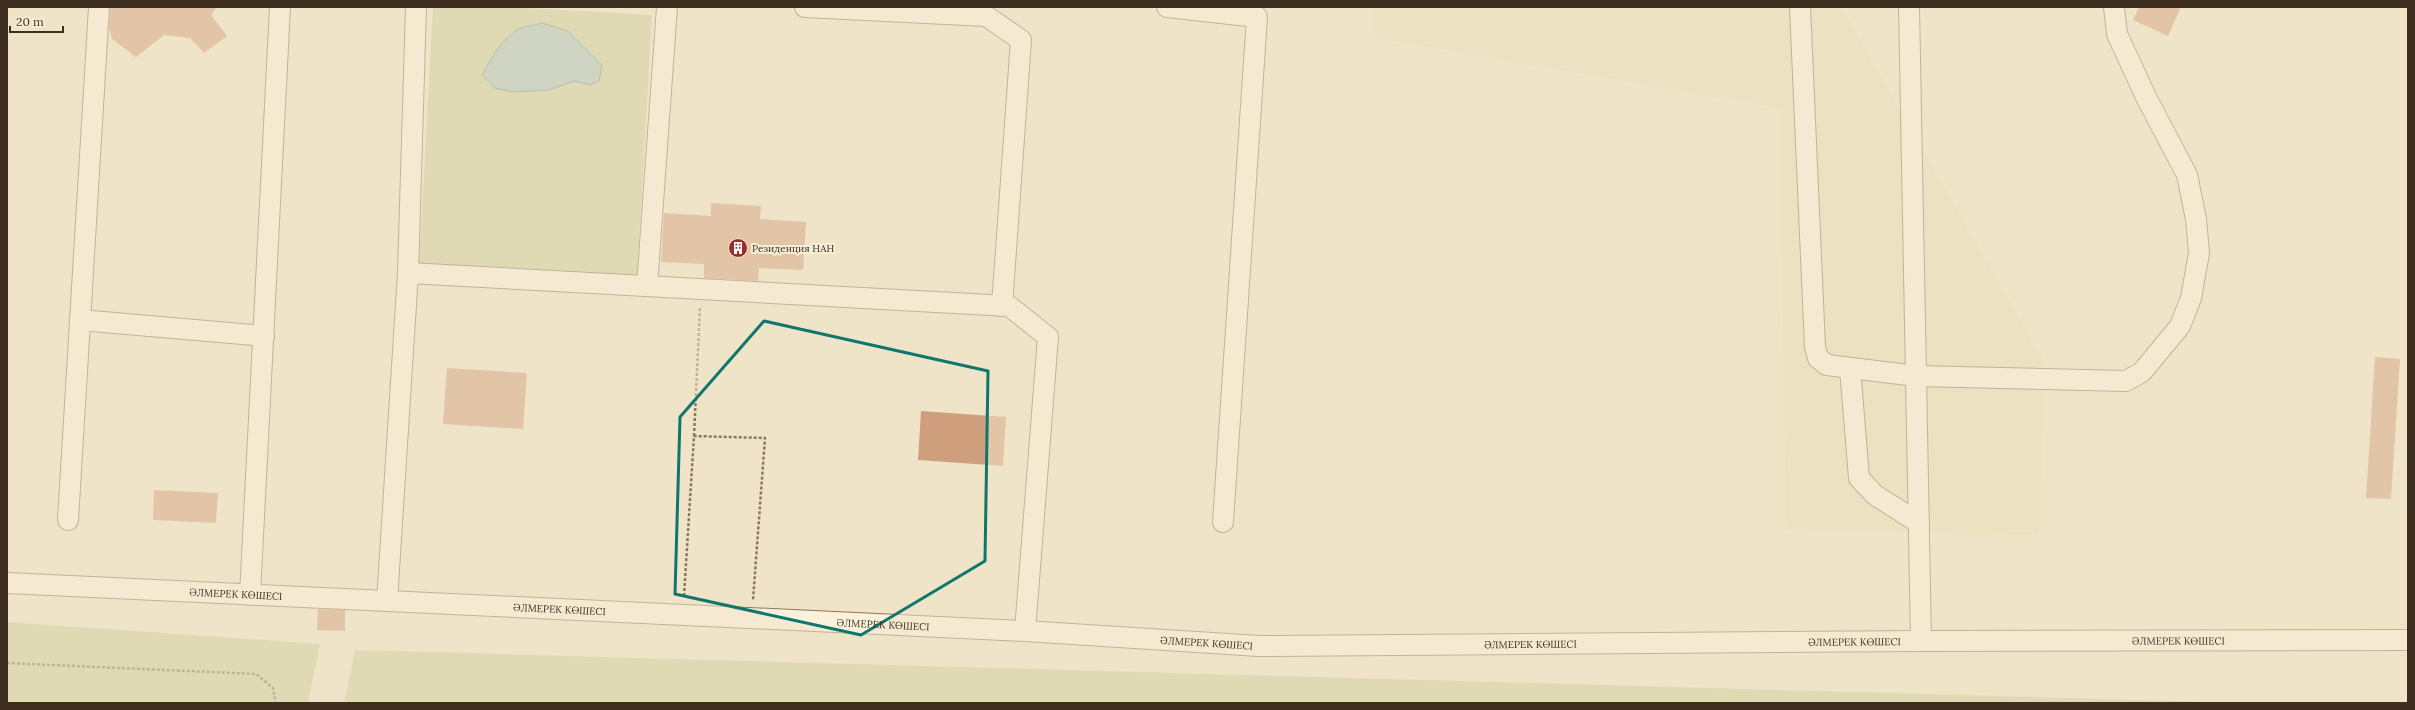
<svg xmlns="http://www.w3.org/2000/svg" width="2415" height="710" font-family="Lora,serif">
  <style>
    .farmland { fill: #e6deb5 }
    .green { fill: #c9cf9b }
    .water { fill: #a9c4bc; stroke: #6f938a }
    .building { fill: #cf9f7d }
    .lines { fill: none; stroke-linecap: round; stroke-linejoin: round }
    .minor-casing { stroke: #8d765c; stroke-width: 22 }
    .path { stroke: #8d765c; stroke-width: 2.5; stroke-dasharray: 3 2; stroke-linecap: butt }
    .minor { stroke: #faf1dc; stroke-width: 20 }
    .marked { fill: none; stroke: #0f766e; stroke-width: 3; stroke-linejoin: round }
    .labels { text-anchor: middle; stroke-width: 4; stroke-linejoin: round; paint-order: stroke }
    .poi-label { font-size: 10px; fill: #3d2e20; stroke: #f7eed8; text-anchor: start }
    .street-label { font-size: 10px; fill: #3d2e20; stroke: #f7eed8 }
  </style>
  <rect width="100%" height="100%" fill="#f0e4c8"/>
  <!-- farmland -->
  <path class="farmland" d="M1374,7H1841L2044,362L2039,535L1786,530L1780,108L1372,37Z"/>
  <!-- green -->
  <path class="green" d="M433,7H512L652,15L637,277L419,265Z
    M7,622L320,644L308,703H7Z
    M355,650L2246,703H344Z"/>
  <!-- water -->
  <path class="water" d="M542,23L568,31L602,65L599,81L590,85L574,81L549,90L514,92L495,88L482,75C491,60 503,35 521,28C528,26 536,25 542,23Z"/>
  <!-- building -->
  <path class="building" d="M110,7H217L211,15L227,36L204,53L190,38L164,35L136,57L112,39L109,27Z
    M2139,7H2181L2168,36L2133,20Z
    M711,203L761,206L760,219L806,222L803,270L759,268L758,281L704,278V264L661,262L664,213L711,216Z
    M2375,357L2400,359L2391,499L2366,498Z
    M447,368L527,373L523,429L443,424Z
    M921,411L1006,417L1003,466L918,460Z
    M154,490L218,493L216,523L153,520Z
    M318,609L345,610V631L317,630Z"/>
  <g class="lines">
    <defs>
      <g id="minor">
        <path d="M805,7L986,16L1021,40L1002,306"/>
        <path d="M1167,7L1257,17L1223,522"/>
        <path d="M1800,7L1815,347L1818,358L1827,365L1916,376L2126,381L2142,372L2180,326L2191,298L2199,253L2196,219L2187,175L2146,97L2117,34L2114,7"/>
        <path d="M1909,7L1921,641"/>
        <path d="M408,273L416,7"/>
        <path d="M647,286L667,7"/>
        <path d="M80,320L264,336"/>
        <path d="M1850,368L1859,478L1875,495L1919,523"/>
        <path d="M68,520L99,7"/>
        <path id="s1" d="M7,583L1025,631L1259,646L1921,641L2408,640"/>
        <path d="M250,595L280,7"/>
        <path d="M387,601L408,273L1009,306L1048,337L1025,631"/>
      </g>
    </defs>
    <!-- minor casing -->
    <use href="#minor" class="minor-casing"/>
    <!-- path -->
    <path class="path" d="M694,436L700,306
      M684,596L694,436L765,438L753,600
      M7,663L256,674L273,688L276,703"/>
    <!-- minor -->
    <use href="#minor" class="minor"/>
  </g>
  <!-- marked area -->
  <path d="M0 0H2415V710H0ZM764,321L988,371L985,561L861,635L675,594L680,417Z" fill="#f0e4c8" fill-opacity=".55" fill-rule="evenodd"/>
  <path class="marked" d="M764,321L988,371L985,561L861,635L675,594L680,417Z"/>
  <!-- icons -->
  <defs>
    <symbol id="building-disc" viewBox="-11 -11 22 22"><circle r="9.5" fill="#9e2a2b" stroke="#f7eed8"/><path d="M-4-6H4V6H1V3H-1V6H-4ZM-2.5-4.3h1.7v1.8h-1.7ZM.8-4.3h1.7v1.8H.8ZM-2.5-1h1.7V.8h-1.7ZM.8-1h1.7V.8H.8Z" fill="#fff"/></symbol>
  </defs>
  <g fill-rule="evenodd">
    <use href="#building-disc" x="727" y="237" width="22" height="22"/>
  </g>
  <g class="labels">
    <!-- poi labels -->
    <g class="poi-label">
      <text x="752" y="252">Резиденция НАН</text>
    </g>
    <!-- street labels -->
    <g class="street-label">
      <text dy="4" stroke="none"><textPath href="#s1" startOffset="229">ӘЛМЕРЕК КӨШЕСІ</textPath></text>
      <text dy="4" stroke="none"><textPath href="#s1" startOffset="553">ӘЛМЕРЕК КӨШЕСІ</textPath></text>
      <text dy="4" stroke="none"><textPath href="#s1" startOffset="877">ӘЛМЕРЕК КӨШЕСІ</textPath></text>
      <text dy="4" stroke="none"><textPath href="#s1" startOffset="2173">ӘЛМЕРЕК КӨШЕСІ</textPath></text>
      <text dy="4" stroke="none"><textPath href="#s1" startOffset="1849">ӘЛМЕРЕК КӨШЕСІ</textPath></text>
      <text dy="4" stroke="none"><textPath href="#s1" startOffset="1201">ӘЛМЕРЕК КӨШЕСІ</textPath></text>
      <text dy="4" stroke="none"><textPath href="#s1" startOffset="1525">ӘЛМЕРЕК КӨШЕСІ</textPath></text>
    </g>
  </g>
  <!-- border -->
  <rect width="2415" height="710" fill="none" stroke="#3d2e20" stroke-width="16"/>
  <!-- scale -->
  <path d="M10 26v6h53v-6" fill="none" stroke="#3d2e20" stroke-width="2"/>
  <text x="16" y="26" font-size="12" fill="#3d2e20" stroke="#f7eed8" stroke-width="3" paint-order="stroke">20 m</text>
</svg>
